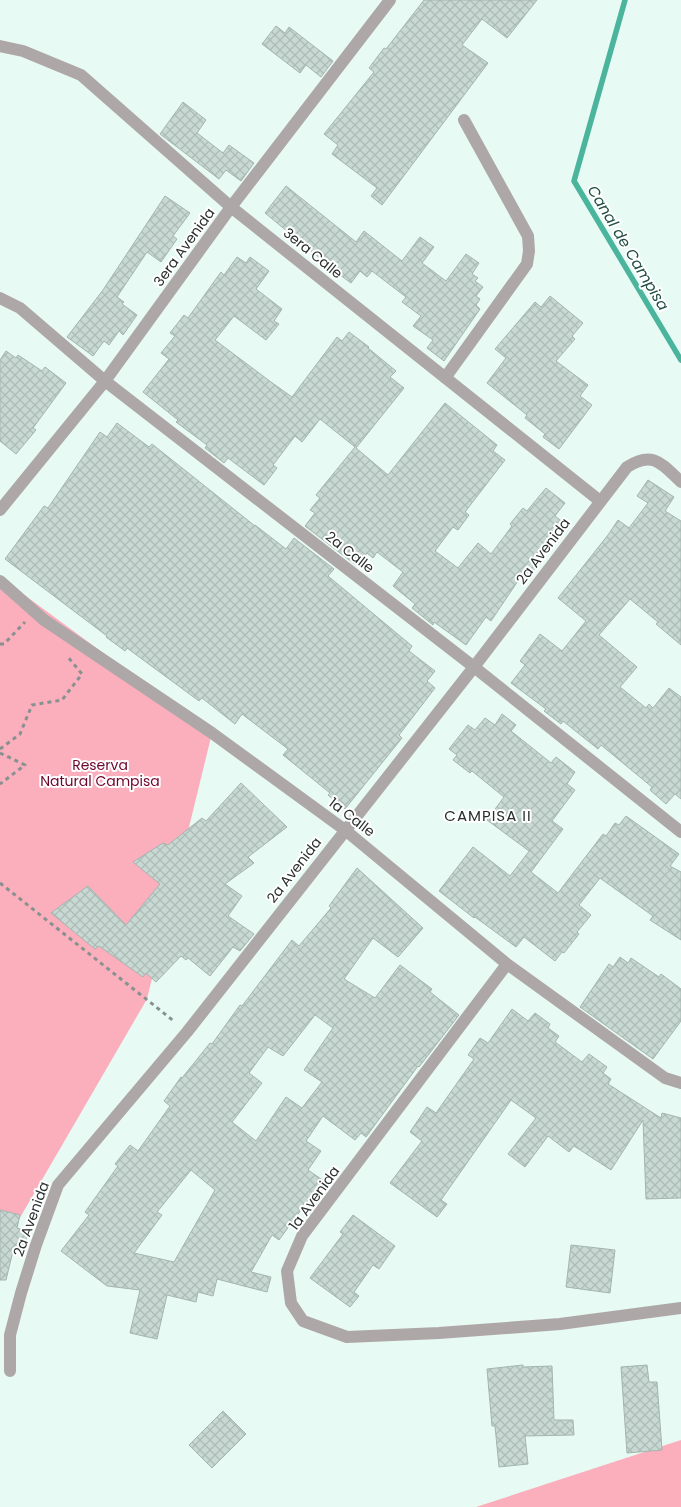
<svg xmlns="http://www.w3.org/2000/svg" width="681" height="1507" font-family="Poppins,sans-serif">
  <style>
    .park { fill: #fbaebc }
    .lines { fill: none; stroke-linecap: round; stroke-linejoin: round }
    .stream { stroke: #4bb49d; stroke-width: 5.5 }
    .building { fill: url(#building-cross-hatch); stroke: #a4b5b0; fill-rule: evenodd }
    .path { stroke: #86928f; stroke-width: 3; stroke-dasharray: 4 4; stroke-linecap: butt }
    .minor { stroke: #aea7a8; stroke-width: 12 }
    .labels { text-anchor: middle; stroke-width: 4; stroke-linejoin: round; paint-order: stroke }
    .street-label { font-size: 14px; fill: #292f2e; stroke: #fff }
    .park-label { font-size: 14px; fill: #6d062d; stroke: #fff }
    .water-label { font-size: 15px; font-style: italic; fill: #214e44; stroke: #fff }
    .neighbourhood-label { font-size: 15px; letter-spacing: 1px; fill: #292f2e; stroke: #fff }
  </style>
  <defs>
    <pattern id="building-cross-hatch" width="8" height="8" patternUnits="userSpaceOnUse" patternTransform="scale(1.25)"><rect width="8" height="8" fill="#c8d9d4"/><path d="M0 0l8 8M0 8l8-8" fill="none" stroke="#acbbb6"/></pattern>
  </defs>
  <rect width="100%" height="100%" fill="#e8faf4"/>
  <!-- park -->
  <path class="park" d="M0,577L212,733L147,999L0,1252Z
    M681,1440V1507H476Z"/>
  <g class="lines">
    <!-- stream -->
    <path class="stream" d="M625,0L574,181L681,360"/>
  </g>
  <!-- building -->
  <path class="building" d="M424,0H537L507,38L482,19L462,45L488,63L382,205L371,196L377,188L332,154L338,145L324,134L374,72L369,68L384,48L386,49Z
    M276,26L285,33L289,27L333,61L321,77L306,65L300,73L262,44Z
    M183,102L206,120L197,133L223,153L229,145L254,163L241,181L226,170L219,179L160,134Z
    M286,186L356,242L364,231L402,261L420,237L434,247L422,263L446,281L466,254L479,263L472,274L478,278L475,281L483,287L476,296L480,299L476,305L480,309L444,361L427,348L433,340L413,326L421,316L402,302L406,297L372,271L367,277L360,271L351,283L320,260L321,259L265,213Z
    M165,196L190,213L173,236L177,239L161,262L147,252L117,297L124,302L122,304L137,315L123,335L119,331L109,345L104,341L93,356L67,337L103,290Z
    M237,257L246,263L250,257L269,271L256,289L282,309L274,321L279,324L266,340L234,316L215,340L271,382L292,397L337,337L342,341L349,332L369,347L368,348L396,371L390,377L404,388L356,448L388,475L445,403L497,445L493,451L505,460L465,512L469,515L458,530L453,527L435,551L458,568L478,543L491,554L512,526L510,524L523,508L527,511L546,488L565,503L555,516L564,523L532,563L536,567L527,579L522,575L491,621L486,617L466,645L434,622L433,625L412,608L415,604L393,586L403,572L377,552L373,558L367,553L357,566L305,526L315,513L310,510L320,498L316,495L355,447L320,419L302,442L295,436L273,465L277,468L264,485L228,458L224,463L205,448L207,445L176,422L178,420L143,392L169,359L161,353L175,336L170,333L184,315L188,318L221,272L224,275Z
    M550,296L583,323L572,336L575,339L556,361L588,385L580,396L592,405L559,449L543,437L545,434L525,418L527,415L487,383L506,358L495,349L535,302L541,307Z
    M6,351L16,358L18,355L42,371L45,367L66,383L33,428L36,430L16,454L0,441V360Z
    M117,423L149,447L152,444L255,526V525L286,549L294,538L334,569L328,576L412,646L409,651L435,671L427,681L435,688L399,735L402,738L345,809L328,795L330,793L283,755L288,749L242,714L235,724L202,698L199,701L127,648L125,651L106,637L107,636L5,559L44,506L48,508L100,432L107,437Z
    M648,480L674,497L665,511L681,521V645L656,624L658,622L630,599L599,635L637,667L620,687L646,708L649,704L653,708L669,688L681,697V799L675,794L666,804L650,790L652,787L601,745L598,749L563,721L561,724L544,711L546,709L511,683L525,665L520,661L540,634L562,651L586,621L558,598L608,535L618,520L629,528L648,503L637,496Z
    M502,714L516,725L511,731L551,763L556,757L575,772L567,784L575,790L552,821L563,829L531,872L558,893L603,834L606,836L615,823L619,825L626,816L679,854L670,866L681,872V940L650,920L653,916L600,878L579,905L591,915L577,932L579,934L564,953L562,952L555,961L524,937L516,947L475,917L474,918L439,891L473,847L510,876L530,850L529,851L487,820L504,797L472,771L470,773L453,760L457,755L449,749L468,725L475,730L485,718L495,725Z
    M241,783L287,827L248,857L254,863L225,884L242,896L228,916L254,934L240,951L233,947L210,976L188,958L186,960L181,956L156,982L146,973L143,977L99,946L95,949L51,913L88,886L126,925L160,884L133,862L163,843L168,845L202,818L206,821Z
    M357,868L423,928L398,957L373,938L344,979L375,998L400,965L432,989L430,992L459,1015L419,1067L418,1066L366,1137L361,1133L355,1140L323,1116L306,1141L321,1151L308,1170L327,1183L313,1202L309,1199L279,1240L272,1235L251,1272L271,1277L267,1292L217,1279L213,1296L198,1292L196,1302L167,1295L157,1339L130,1333L140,1290L107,1286L61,1251L89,1215L85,1212L118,1166L115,1164L130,1145L138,1151L170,1106L164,1101L181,1077L182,1078L210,1043L212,1044L240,1005L242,1006L292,940L299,946L331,908L329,906ZM315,1015L333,1028L304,1070L322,1082L302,1108L286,1097L256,1141L232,1122L262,1083L249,1073L268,1047L283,1056ZM191,1170L215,1190L174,1262L134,1253L162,1215L157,1212Z
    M620,957L628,963L631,958L659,977L661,974L681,989V1021L653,1059L580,1007L609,964L613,967Z
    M512,1009L528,1021L535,1013L550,1024L548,1028L559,1036L555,1042L582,1062L589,1054L607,1067L603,1073L611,1079L608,1084L661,1118L662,1113L681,1118V1198L646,1199L643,1120L611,1170L574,1146L569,1152L548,1136L525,1167L508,1154L536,1118L511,1100L441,1200L447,1204L437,1217L390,1183L422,1141L410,1132L427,1107L436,1113L474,1059L468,1055L480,1038L488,1043Z
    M0,1210L20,1215L17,1228L28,1231L24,1249L14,1247L6,1280H0Z
    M353,1215L395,1246L379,1269L373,1265L354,1292L359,1296L350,1307L310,1278L343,1234L340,1232Z
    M571,1245L615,1250L610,1293L566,1287Z
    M523,1365V1367L552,1366L554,1420H573L574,1435L525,1436L528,1464L499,1467L495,1426H492L487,1369Z
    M647,1365L649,1382H657L662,1450L627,1453L621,1367Z
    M223,1411L246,1434L212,1468L189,1445Z"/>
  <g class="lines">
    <!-- path -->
    <path class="path" d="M0,644H4L25,622
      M0,749L20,734L32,705L62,700L82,674L67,656
      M0,753L25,765L0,784
      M0,883L175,1022"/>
    <!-- minor -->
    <path class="minor" d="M0,46L23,51L81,75L231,207L600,501
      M0,298L20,308L105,381L474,667L681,832
      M445,378L527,264L529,251L528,236L464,120
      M0,510L105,381L231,207L390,0
      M0,581L44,620L212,733L345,830L507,964L665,1078L681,1083
      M507,964L302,1236L287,1271L291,1303L303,1321L347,1337L439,1333L560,1324L681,1308
      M10,1371V1335L21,1293L36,1245L58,1185L187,1032L474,667L627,467C653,450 662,464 681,482"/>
  </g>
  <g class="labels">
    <!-- street labels -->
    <g class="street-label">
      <text transform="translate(184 247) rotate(-54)" y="5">3era Avenida</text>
      <text transform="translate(313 253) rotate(39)" y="5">3era Calle</text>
      <text transform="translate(543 551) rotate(-53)" y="5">2a Avenida</text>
      <text transform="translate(350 552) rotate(38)" y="5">2a Calle</text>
      <text transform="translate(352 817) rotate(38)" y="5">1a Calle</text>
      <text transform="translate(294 870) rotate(-52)" y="5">2a Avenida</text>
      <text transform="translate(314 1198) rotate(-54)" y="5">1a Avenida</text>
      <text transform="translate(31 1219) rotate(-70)" y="5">2a Avenida</text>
    </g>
    <!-- park labels -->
    <g class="park-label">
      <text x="100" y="770">Reserva<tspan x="100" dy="16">Natural Campisa</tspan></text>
    </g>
    <!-- water labels -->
    <g class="water-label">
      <text transform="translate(628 248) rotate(59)" y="5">Canal de Campisa</text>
    </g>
    <!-- neighbourhood labels -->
    <g class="neighbourhood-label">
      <text x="488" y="821">CAMPISA II</text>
    </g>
  </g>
</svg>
